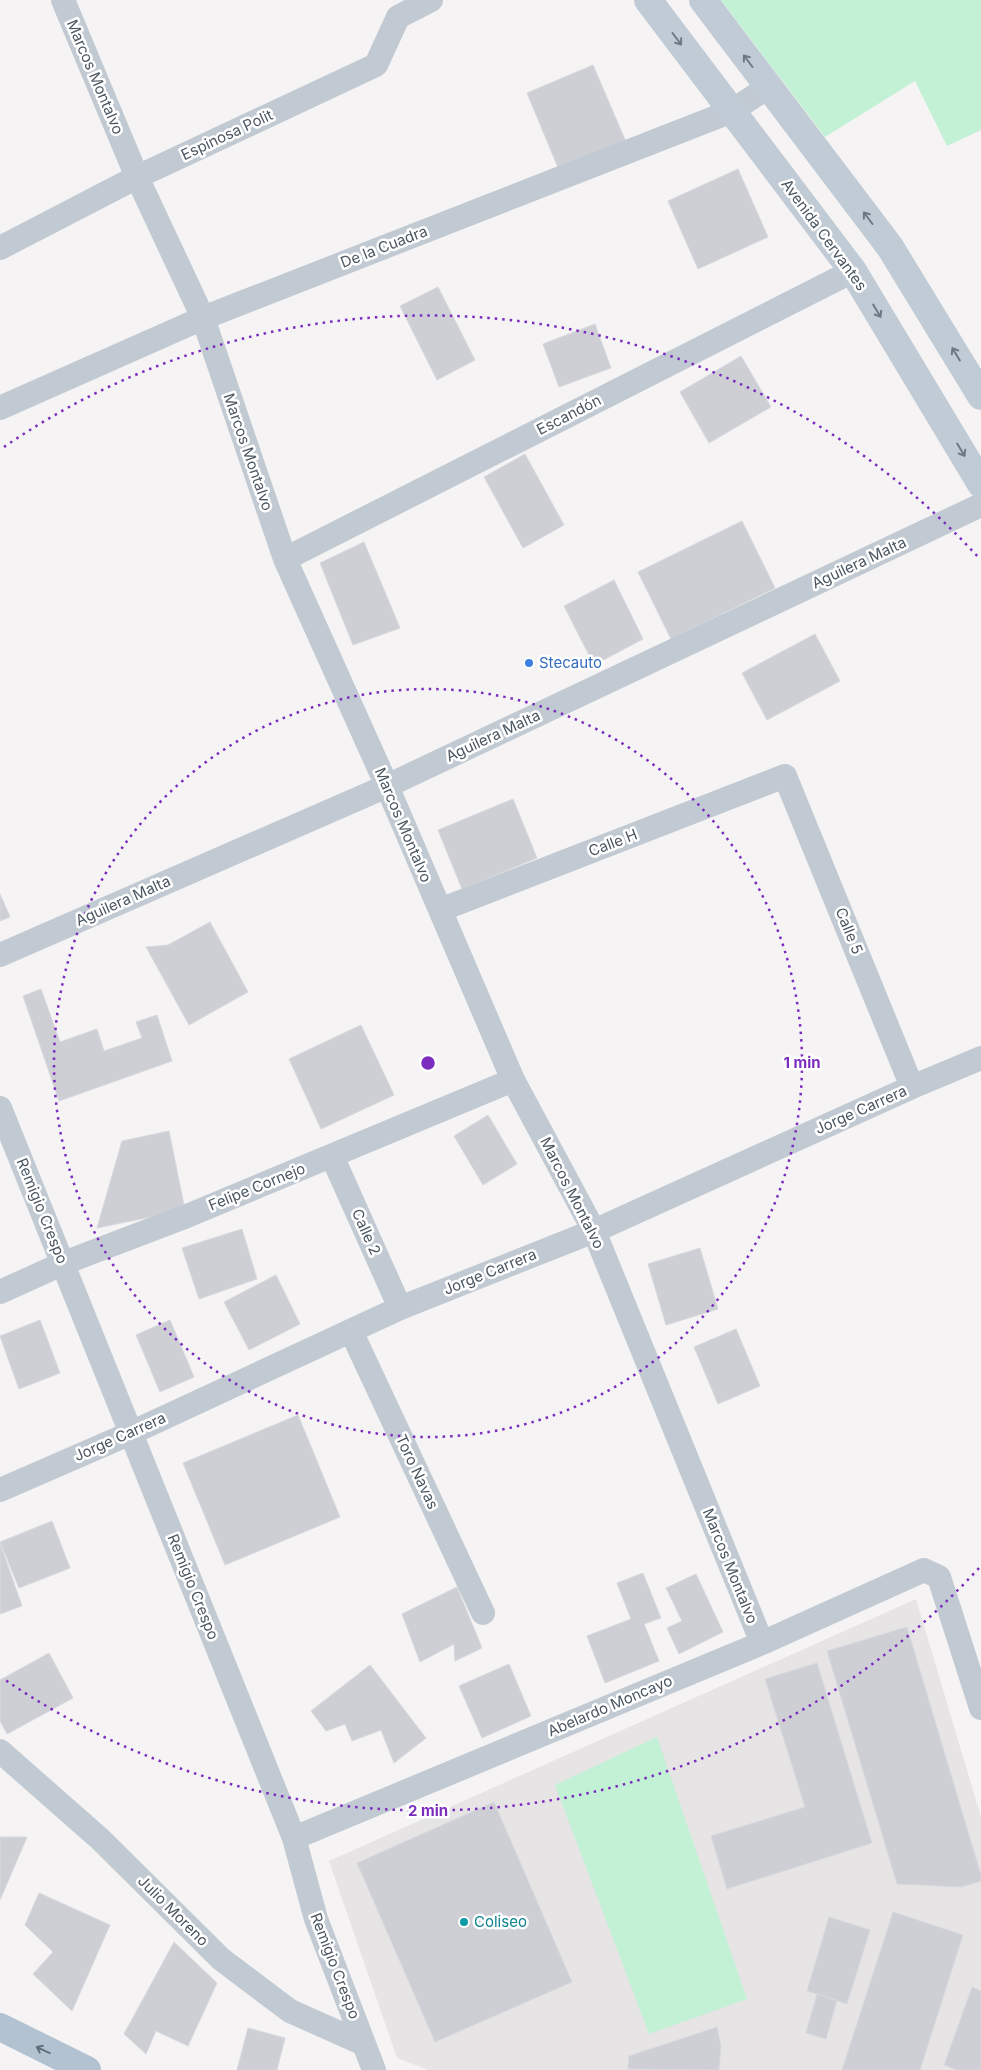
<svg xmlns="http://www.w3.org/2000/svg" width="981" height="2070" font-family="Inter,sans-serif">
  <style>
    .education { fill: #e6e4e5 }
    .green { fill: #c3f1d5 }
    .building { fill: #cdcfd5; stroke: #d7d9de }
    .lines { fill: none; stroke-linecap: round; stroke-linejoin: round }
    .street { stroke: #c1cad2; stroke-width: 24 }
    .secondary { stroke: #c1cbd6; stroke-width: 28 }
    .primary { stroke: #b3c2d1; stroke-width: 28 }
    .oneway { stroke: #6e7984 }
    .oneway2 { stroke: #64717d }
    .ring { fill: none; stroke: #7b2cbf; stroke-width: 2.5; stroke-dasharray: 2.5 5 }
    .shop-dot { fill: #3f7fe0; stroke: #fff; stroke-width: 2 }
    .culture-dot { fill: #0f9aa8; stroke: #fff; stroke-width: 2 }
    .labels { text-anchor: middle; stroke-width: 5; stroke-linejoin: round; paint-order: stroke }
    .street-label { font-size: 15px; fill: #4a5661; stroke: #fff }
    .shop-label { font-size: 15px; fill: #366cbe; stroke: #fff; text-anchor: start }
    .culture-label { font-size: 15px; fill: #0d838f; stroke: #fff; text-anchor: start }
    .centre { fill: #7b2cbf; stroke: #fff; stroke-width: 2.5 }
    .ring-label { font-size: 15px; text-anchor: middle; font-weight: bold; fill: #7b2cbf; stroke: #fff; stroke-width: 5; stroke-linejoin: round; paint-order: stroke }
  </style>
  <rect width="100%" height="100%" fill="#f5f3f3"/>
  <!-- education -->
  <path class="education" d="M916,1599L981,1817V2070H428L397,2058L329,1861Z"/>
  <!-- green -->
  <path class="green" d="M721,0H981V130L947,146L915,81L825,137Z
    M657,1737L747,1999L649,2034L555,1785Z"/>
  <!-- building -->
  <path class="building" d="M593,65L626,142L559,170L527,93Z
    M738,169L768,237L698,269L668,201Z
    M438,287L475,360L437,380L400,306Z
    M595,324L611,368L559,387L543,344Z
    M741,356L771,407L709,443L680,392Z
    M525,454L564,525L523,548L484,477Z
    M742,521L775,588L671,639L638,572Z
    M364,542L400,628L353,645L320,563Z
    M614,580L643,639L594,665L564,606Z
    M815,634L840,681L767,720L742,673Z
    M513,799L537,858L462,889L438,830Z
    M0,894L10,917L0,921Z
    M210,922L248,992L189,1025L146,947L168,945Z
    M41,989L60,1042L97,1029L104,1051L142,1038L136,1022L157,1015L172,1061L59,1101L23,996Z
    M361,1025L394,1095L321,1129L289,1059Z
    M488,1115L517,1164L483,1185L454,1136Z
    M169,1131L185,1210L97,1228L122,1141Z
    M242,1229L257,1279L199,1299L182,1248Z
    M700,1248L718,1309L666,1325L648,1264Z
    M276,1275L300,1324L249,1350L224,1302Z
    M40,1320L60,1373L19,1389L0,1336Z
    M170,1320L194,1377L160,1392L136,1335Z
    M736,1329L760,1386L718,1404L694,1347Z
    M298,1415L340,1517L225,1565L183,1463Z
    M52,1521L70,1568L19,1588L0,1542Z
    M0,1543L22,1606L0,1614Z
    M643,1573L661,1618L644,1624L659,1661L605,1683L587,1636L631,1619L617,1583Z
    M696,1574L723,1632L679,1654L667,1628L682,1621L666,1588Z
    M457,1587L482,1648L455,1661L454,1644L420,1662L402,1614Z
    M907,1627L981,1875V1881L962,1887L897,1884L827,1651Z
    M49,1653L73,1698L7,1734L0,1721V1680Z
    M817,1663L872,1843L727,1889L711,1836L805,1807L765,1679Z
    M509,1664L531,1716L482,1738L459,1686Z
    M370,1665L426,1738L394,1763L381,1730L352,1741L345,1724L326,1731L311,1711Z
    M494,1802L572,1982L435,2042L357,1863Z
    M0,1837H27L0,1900Z
    M39,1893L110,1925L72,2011L33,1974L53,1952L25,1925Z
    M893,1912L963,1935L920,2070H842Z
    M829,1917L870,1930L847,2004L807,1991Z
    M174,1942L217,1983L188,2046L156,2031L146,2054L124,2034Z
    M972,1987L981,1991V2070H957L944,2065Z
    M817,1994L837,2000L826,2039L806,2033Z
    M717,2027L721,2046L719,2070L628,2069L629,2056Z
    M248,2028L285,2038L277,2070H237Z"/>
  <g class="lines">
    <!-- street -->
    <path class="street" d="M63,0L137,177L203,318L285,559L387,786L513,1080L594,1231L762,1643
      M0,248L137,177L376,65L398,17L431,0
      M0,408L203,318L732,111L768,87
      M285,559L853,271
      M440,910L785,776L912,1087
      M0,955L387,786L981,505
      M0,1108L294,1838L316,1919L374,2070
      M332,1156L400,1308
      M0,1292L64,1263L187,1216L513,1080
      M351,1331L483,1613
      M0,1490L131,1433L400,1308L594,1231L912,1087L981,1058
      M0,1751L100,1839L221,1959L290,2011L364,2044
      M294,1838L762,1643L924,1570L939,1577L981,1708"/>
    <!-- secondary -->
    <path class="secondary" d="M648,0L853,271L981,484
      M703,0L890,247L981,396"/>
    <!-- primary -->
    <path class="primary" d="M0,2027L87,2070"/>
  </g>
  <!-- one-way arrows -->
  <defs><path id="oneway-shaft" d="M-6 0H5M1.5-3L5.5 0L1.5 3" fill="none" stroke-width="1.6" stroke-linecap="round" stroke-linejoin="round" transform="scale(1.25)"/></defs>
  <g class="oneway">
    <use href="#oneway-shaft" transform="translate(677 39) rotate(53)"/>
    <use href="#oneway-shaft" transform="translate(748 61) rotate(-127)"/>
    <use href="#oneway-shaft" transform="translate(868 218) rotate(-127)"/>
    <use href="#oneway-shaft" transform="translate(877 311) rotate(59)"/>
    <use href="#oneway-shaft" transform="translate(956 354) rotate(-121)"/>
    <use href="#oneway-shaft" transform="translate(961 450) rotate(59)"/>
  </g>
  <use class="oneway2" href="#oneway-shaft" transform="translate(43 2050) rotate(-155)"/>
  <!-- distance rings -->
  <g class="ring">
    <circle cx="428" cy="1063" r="374"/>
    <path d="M979 1568A748 748 0 0 1 4 1679M4 447A748 748 0 0 1 979 558"/>
  </g>
  <!-- markers -->
  <circle class="shop-dot" cx="529" cy="663" r="5"/>
  <circle class="culture-dot" cx="464" cy="1922" r="5"/>
  <g class="labels">
    <!-- street labels -->
    <g class="street-label">
      <text transform="translate(95 77) rotate(67)" y="5">Marcos Montalvo</text>
      <text transform="translate(227 135) rotate(-25)" y="5">Espinosa Polit</text>
      <text transform="translate(824 235) rotate(54)" y="5">Avenida Cervantes</text>
      <text transform="translate(384 247) rotate(-21)" y="5">De la Cuadra</text>
      <text transform="translate(569 415) rotate(-27)" y="5">Escandón</text>
      <text transform="translate(248 452) rotate(71)" y="5">Marcos Montalvo</text>
      <text transform="translate(859 563) rotate(-25)" y="5">Aguilera Malta</text>
      <text transform="translate(493 736) rotate(-25)" y="5">Aguilera Malta</text>
      <text transform="translate(403 825) rotate(67)" y="5">Marcos Montalvo</text>
      <text transform="translate(613 843) rotate(-21)" y="5">Calle H</text>
      <text transform="translate(123 901) rotate(-24)" y="5">Aguilera Malta</text>
      <text transform="translate(849 931) rotate(68)" y="5">Calle 5</text>
      <text transform="translate(861 1110) rotate(-24)" y="5">Jorge Carrera</text>
      <text transform="translate(257 1187) rotate(-22)" y="5">Felipe Cornejo</text>
      <text transform="translate(572 1193) rotate(63)" y="5">Marcos Montalvo</text>
      <text transform="translate(42 1211) rotate(68)" y="5">Remigio Crespo</text>
      <text transform="translate(366 1232) rotate(66)" y="5">Calle 2</text>
      <text transform="translate(490 1272) rotate(-22)" y="5">Jorge Carrera</text>
      <text transform="translate(120 1437) rotate(-24)" y="5">Jorge Carrera</text>
      <text transform="translate(417 1472) rotate(65)" y="5">Toro Navas</text>
      <text transform="translate(730 1566) rotate(68)" y="5">Marcos Montalvo</text>
      <text transform="translate(193 1587) rotate(68)" y="5">Remigio Crespo</text>
      <text transform="translate(610 1706) rotate(-23)" y="5">Abelardo Moncayo</text>
      <text transform="translate(173 1911) rotate(45)" y="5">Julio Moreno</text>
      <text transform="translate(335 1966) rotate(69)" y="5">Remigio Crespo</text>
    </g>
    <!-- shop labels -->
    <g class="shop-label">
      <text x="539" y="668">Stecauto</text>
    </g>
    <!-- culture labels -->
    <g class="culture-label">
      <text x="474" y="1927">Coliseo</text>
    </g>
  </g>
  <circle cx="428" cy="1063" r="8" class="centre"/>
  <g class="ring-label">
    <text x="802" y="1068">1 min</text>
    <text x="428" y="1816">2 min</text>
  </g>
</svg>
